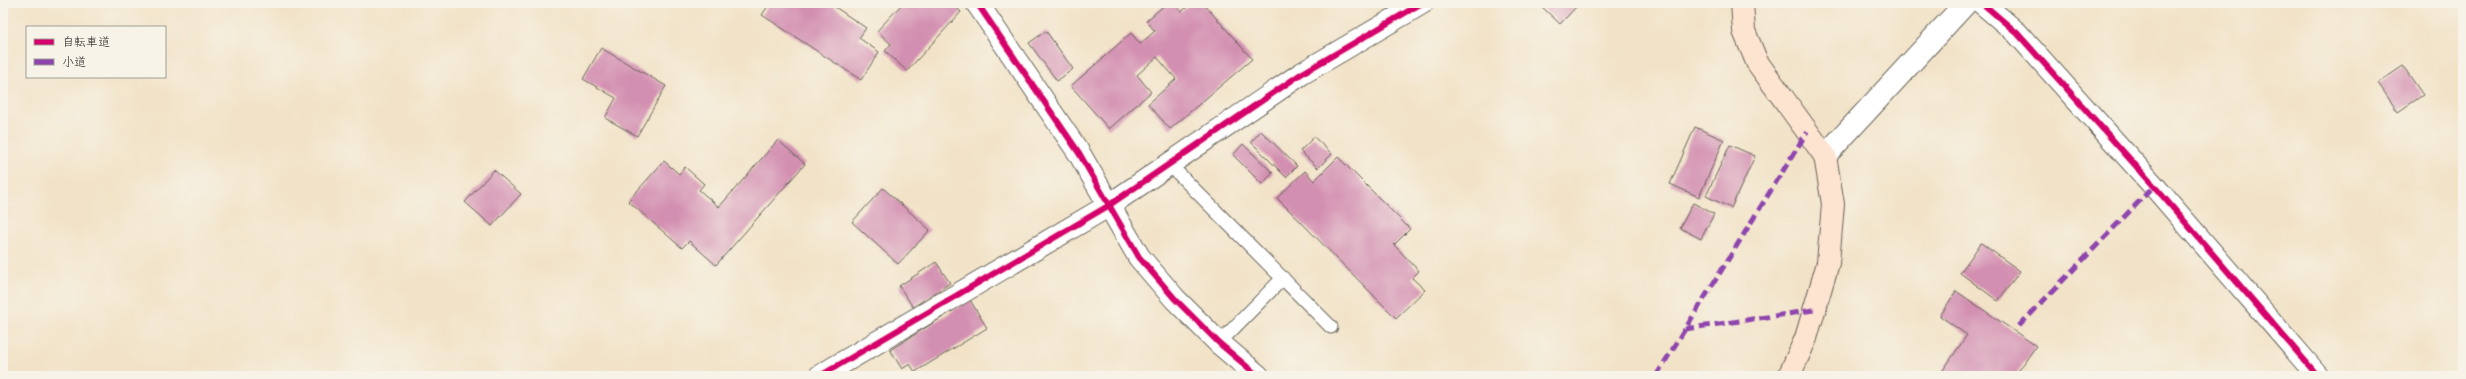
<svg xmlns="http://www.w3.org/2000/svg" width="2466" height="379" font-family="'Comic Neue','Klee One',sans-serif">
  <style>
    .building { fill: #d38fb1 }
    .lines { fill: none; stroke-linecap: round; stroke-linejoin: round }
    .lane-casing { stroke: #676258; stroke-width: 15 }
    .street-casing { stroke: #676258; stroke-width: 24 }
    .secondary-casing { stroke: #676258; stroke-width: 24 }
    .lane { stroke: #fff; stroke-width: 13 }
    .street { stroke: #fff; stroke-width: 22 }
    .secondary { stroke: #fde4d1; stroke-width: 22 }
    .quiet { stroke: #8e44ad; stroke-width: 5; stroke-dasharray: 10 5; stroke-linecap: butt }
    .cycleway-casing { stroke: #f7f3e8; stroke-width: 8 }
    .cycleway { stroke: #d6006c; stroke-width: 6 }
  </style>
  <rect width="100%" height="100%" fill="#f7f3e8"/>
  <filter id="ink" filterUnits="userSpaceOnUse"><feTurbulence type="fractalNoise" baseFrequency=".025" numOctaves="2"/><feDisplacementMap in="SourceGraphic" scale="8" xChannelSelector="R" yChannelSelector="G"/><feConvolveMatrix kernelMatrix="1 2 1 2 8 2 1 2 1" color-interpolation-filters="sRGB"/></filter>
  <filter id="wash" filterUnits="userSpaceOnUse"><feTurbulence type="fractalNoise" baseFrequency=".012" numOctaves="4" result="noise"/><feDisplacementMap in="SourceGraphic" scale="16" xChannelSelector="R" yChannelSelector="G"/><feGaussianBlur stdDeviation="0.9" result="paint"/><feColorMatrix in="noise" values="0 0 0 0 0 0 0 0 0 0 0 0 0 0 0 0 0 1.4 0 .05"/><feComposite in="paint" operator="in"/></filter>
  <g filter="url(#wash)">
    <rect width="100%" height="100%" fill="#f2e3c8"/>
    <g id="blocks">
      <!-- building -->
      <path class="building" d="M770,3H829L866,28L859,38L879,52L861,80L762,15Z
        M903,3H952L961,12L907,71L885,51L891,44L877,31Z
        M1167,3H1174L1181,12L1192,3H1203L1252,59L1170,129L1148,104L1176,79L1157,57L1137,75L1151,92L1109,129L1071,86L1131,33L1140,44L1155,31L1146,21Z
        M1538,3H1580L1560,24Z
        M1046,31L1073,69L1057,81L1029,43Z
        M601,48L666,86L637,136L605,118L616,98L583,79Z
        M2403,66L2423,95L2398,112L2378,83Z
        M1695,127L1724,140L1699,197L1670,184Z
        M1261,131L1297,166L1286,177L1251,142Z
        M1314,137L1332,154L1318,168L1300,151Z
        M778,140L805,164L716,265L689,241L682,248L628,201L664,161L679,174L685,167L704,184L699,190L719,207Z
        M1243,144L1273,173L1262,184L1233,155Z
        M1730,145L1755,156L1731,208L1706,196Z
        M1338,157L1410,229L1394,245L1419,271L1412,278L1425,290L1396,318L1277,198L1305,171L1314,181Z
        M494,170L521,194L492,226L465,202Z
        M883,188L930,230L898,264L852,222Z
        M1693,203L1714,214L1701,239L1680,228Z
        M1981,243L2020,271L1998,301L1960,273Z
        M936,262L950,283L913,307L899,286Z
        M1956,291L2036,346L2015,376H1939L1967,335L1940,316Z
        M970,300L987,328L915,372L910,364L902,369L890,350Z"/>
    </g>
  </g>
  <g filter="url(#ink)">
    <use href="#blocks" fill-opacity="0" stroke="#676258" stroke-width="1"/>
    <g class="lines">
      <defs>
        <path id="lane" d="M1170,165L1331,327
          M1219,343L1283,278"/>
        <path id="street" d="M977,3L1079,153L1139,257L1175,299L1219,343L1258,376
          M1982,3L2017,33L2154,186L2318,376
          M1825,156L1966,3
          M820,376L1108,206L1301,74L1422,3"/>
        <path id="secondary" d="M1742,3L1744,31L1757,62L1825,156L1833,204L1828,263L1806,338L1789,376"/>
      </defs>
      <!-- lane casing -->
      <use href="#lane" class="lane-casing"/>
      <!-- street casing -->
      <use href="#street" class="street-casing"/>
      <!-- secondary casing -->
      <use href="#secondary" class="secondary-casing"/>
      <!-- lane -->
      <use href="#lane" class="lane"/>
      <!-- street -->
      <use href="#street" class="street"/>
      <!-- secondary -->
      <use href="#secondary" class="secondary"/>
      <!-- quiet -->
      <path class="quiet" d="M1154,3L1155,4
        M2019,326L2154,186
        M1685,329L1814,310
        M1656,376L1807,132"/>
      <defs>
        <path id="cycleway" d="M977,3L1079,153L1139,257L1175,299L1219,343L1258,376
          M1982,3L2017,33L2154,186L2318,376
          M820,376L1108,206L1301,74L1422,3"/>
      </defs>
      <!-- cycleway casing -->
      <use href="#cycleway" class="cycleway-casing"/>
      <!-- cycleway -->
      <use href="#cycleway" class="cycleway"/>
    </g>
  </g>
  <!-- margin -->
  <rect width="2466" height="379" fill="none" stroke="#f7f3e8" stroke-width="16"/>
  <!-- legend -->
  <rect x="26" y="26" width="140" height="52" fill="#f7f3e8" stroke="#9f9d96"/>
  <rect x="34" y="39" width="20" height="6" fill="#d6006c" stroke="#9f9d96"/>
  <text x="62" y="46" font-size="12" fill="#1c1c1c">自転車道</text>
  <rect x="34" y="59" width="20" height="6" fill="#8e44ad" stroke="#9f9d96"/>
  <text x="62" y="66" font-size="12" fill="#1c1c1c">小道</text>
</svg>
